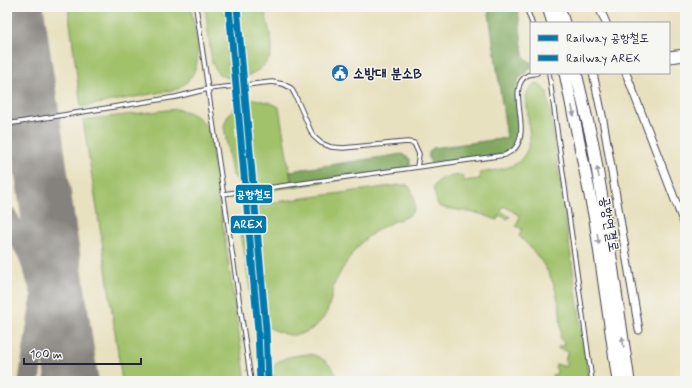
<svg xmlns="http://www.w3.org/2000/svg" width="692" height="388" font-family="Mynerve,'Poor Story',sans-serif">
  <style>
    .green { fill: #a1c16a; stroke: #627252 }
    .forest { fill: #80a75e; stroke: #51644c }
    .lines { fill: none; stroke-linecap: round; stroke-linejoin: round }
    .taxiway { stroke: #85827d; stroke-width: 21 }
    .runway { stroke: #85827d; stroke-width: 53 }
    .lane-casing { stroke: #403f4f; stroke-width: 5.5 }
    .street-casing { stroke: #403f4f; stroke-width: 9 }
    .secondary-casing { stroke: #403f4f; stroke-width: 13 }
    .lane { stroke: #fff; stroke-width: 3.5 }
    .street { stroke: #fff; stroke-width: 7 }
    .secondary { stroke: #fff; stroke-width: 11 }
    .rail-1-casing { stroke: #f6f6f2; stroke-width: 10 }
    .rail-2-casing { stroke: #f6f6f2; stroke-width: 10 }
    .rail-1 { stroke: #0079ac; stroke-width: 7 }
    .rail-2 { stroke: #0079ac; stroke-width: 7 }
    .oneway { fill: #9c9ca7 }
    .labels { text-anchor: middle; stroke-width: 3; stroke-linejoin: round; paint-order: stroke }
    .poi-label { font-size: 14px; font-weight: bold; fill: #22223b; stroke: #f6f6f2; text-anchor: start }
    .street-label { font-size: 14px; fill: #22223b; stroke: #f6f6f2 }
    .line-badge { stroke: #f6f6f2; stroke-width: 1.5 }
    .badge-label { font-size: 11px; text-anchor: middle; font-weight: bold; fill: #fff }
  </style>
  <rect width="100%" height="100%" fill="#f6f6f2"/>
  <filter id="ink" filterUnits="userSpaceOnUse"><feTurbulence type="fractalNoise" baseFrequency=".025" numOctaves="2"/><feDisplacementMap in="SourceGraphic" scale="8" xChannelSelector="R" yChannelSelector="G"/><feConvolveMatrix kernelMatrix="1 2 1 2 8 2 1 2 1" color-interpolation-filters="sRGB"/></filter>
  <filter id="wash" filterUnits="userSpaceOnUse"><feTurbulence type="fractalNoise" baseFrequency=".012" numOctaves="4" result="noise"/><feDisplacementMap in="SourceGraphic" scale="16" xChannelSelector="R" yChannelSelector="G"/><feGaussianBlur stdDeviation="0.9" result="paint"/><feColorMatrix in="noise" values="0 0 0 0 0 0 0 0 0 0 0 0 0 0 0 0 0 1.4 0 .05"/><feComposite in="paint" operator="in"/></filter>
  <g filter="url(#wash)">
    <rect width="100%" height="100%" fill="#e8e1bf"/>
    <!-- green -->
    <path class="green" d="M68,7H191C196,38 209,69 178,89L81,107Z
      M205,7H264C266,17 272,40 272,49C271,71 231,89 216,71C215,69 214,65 212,63Z
      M536,83L547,91L589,381H549L553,374L556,375L557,370L555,368L556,364L566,367L568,362L565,361L568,351L558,349L559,346H563L564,343L560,339C561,325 561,310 557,296C553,274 535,251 519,236L522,229L516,226L520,216L504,206L501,211L510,217L507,219L499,215L497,220L481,214L440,207L438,205L433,188C439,175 449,177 462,175L463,181L480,179V173C505,168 524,169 530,140L526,95L529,89Z
      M255,99L271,103L279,107L292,187L261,191L251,189L242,185L232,174L224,127C227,111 239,102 255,99Z
      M176,109C190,111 202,118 209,131L246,381H122L102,241L83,120Z
      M399,185H408C413,191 418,207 412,213C408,218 398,219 393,222C381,227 369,235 360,244C350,255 342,269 335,282C331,291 332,300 328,309C321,327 301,340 282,333C266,327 260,324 253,309L241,232C243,217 255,208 268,203Z
      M310,354C328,359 331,366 340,381H263C276,358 285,356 310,354Z"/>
    <!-- forest -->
    <path class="forest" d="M488,7H518L523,55L531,63V68L519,79L515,91L516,106L520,135L516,149L505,154L431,164C428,157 427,153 433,148L507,138Z
      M402,154L410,159V165L406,169L292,187L290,171Z"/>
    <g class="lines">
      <!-- taxiway -->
      <path class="taxiway" d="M10,7L21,49L28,87
        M7,217L28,253L42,294L53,323L71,381
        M29,381L42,294L44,248L42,184"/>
      <!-- runway -->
      <path class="runway" d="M17,7L72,381"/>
    </g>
  </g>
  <g filter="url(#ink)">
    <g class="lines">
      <defs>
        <path id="lane" d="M196,7L251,381
          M526,7L532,23
          M549,73L592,381
          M7,124L176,97L208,89L272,82L283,84L291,88L295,95L313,136L321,143L331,147L343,148L407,142L414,143L419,154L417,167
          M223,194L505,155C508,153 513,151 515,148C532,129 505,86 528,75C530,74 534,74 537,73"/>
        <path id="street" d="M599,7L606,23
          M593,73L603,120L639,330
          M626,73L685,226"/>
        <path id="secondary" d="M548,7L553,23
          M559,7L564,23
          M669,57L685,55
          M565,73L595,220L618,381
          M576,73L593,144L604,210L629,381"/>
      </defs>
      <!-- lane casing -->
      <use href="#lane" class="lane-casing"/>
      <!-- street casing -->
      <use href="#street" class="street-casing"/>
      <!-- secondary casing -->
      <use href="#secondary" class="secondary-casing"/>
      <!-- lane -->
      <use href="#lane" class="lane"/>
      <!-- street -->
      <use href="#street" class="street"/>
      <!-- secondary -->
      <use href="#secondary" class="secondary"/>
      <defs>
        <path id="rail-1" d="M237,7L266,329L268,381"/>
        <path id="rail-2" d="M229,8L258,330L260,381"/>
      </defs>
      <!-- rail-1 casing -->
      <use href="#rail-1" class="rail-1-casing"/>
      <!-- rail-2 casing -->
      <use href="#rail-2" class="rail-2-casing"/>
      <!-- rail-1 -->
      <use href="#rail-1" class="rail-1"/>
      <!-- rail-2 -->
      <use href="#rail-2" class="rail-2"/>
    </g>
    <!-- one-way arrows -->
    <defs><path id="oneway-solid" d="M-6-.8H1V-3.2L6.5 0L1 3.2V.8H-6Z"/></defs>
    <g class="oneway">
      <use href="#oneway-solid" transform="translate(573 111) rotate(78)"/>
      <use href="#oneway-solid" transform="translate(598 172) rotate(-100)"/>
      <use href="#oneway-solid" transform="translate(598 239) rotate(82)"/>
      <use href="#oneway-solid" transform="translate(623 342) rotate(-98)"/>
    </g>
  </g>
  <!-- icons -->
  <defs>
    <symbol id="civic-disc" viewBox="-11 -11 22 22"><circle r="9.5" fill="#1f6fb2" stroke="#f6f6f2"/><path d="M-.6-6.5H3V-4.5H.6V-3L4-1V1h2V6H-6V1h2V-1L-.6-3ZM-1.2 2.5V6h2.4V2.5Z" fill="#fff"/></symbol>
  </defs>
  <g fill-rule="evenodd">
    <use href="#civic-disc" x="330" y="63" width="20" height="20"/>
  </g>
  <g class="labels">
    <!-- poi labels -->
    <g class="poi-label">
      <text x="353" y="78">소방대 분소B</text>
    </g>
    <!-- street labels -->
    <g class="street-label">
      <text transform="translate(610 224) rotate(80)" y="5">공항연결로</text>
    </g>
  </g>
  <g class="line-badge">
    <rect x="235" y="184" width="38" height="20" rx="4" fill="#0079ac"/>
    <rect x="230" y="215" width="37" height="19" rx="4" fill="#0079ac"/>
  </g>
  <g class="badge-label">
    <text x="254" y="198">공항철도</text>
    <text x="248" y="228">AREX</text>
  </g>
  <!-- margin -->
  <rect width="692" height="388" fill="none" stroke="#f6f6f2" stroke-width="24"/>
  <!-- legend -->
  <rect x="530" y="22" width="140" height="52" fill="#f6f6f2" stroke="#a1a1a9"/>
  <rect x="538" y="35" width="20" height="6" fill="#0079ac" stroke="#a1a1a9"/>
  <text x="566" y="42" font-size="12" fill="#22223b">Railway 공항철도</text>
  <rect x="538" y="55" width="20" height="6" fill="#0079ac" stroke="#a1a1a9"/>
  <text x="566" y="62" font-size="12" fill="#22223b">Railway AREX</text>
  <!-- scale -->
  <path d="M24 358v6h117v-6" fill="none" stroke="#22223b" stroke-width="2"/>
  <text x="30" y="358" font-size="12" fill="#22223b" stroke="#f6f6f2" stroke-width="3" paint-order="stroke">100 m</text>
</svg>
